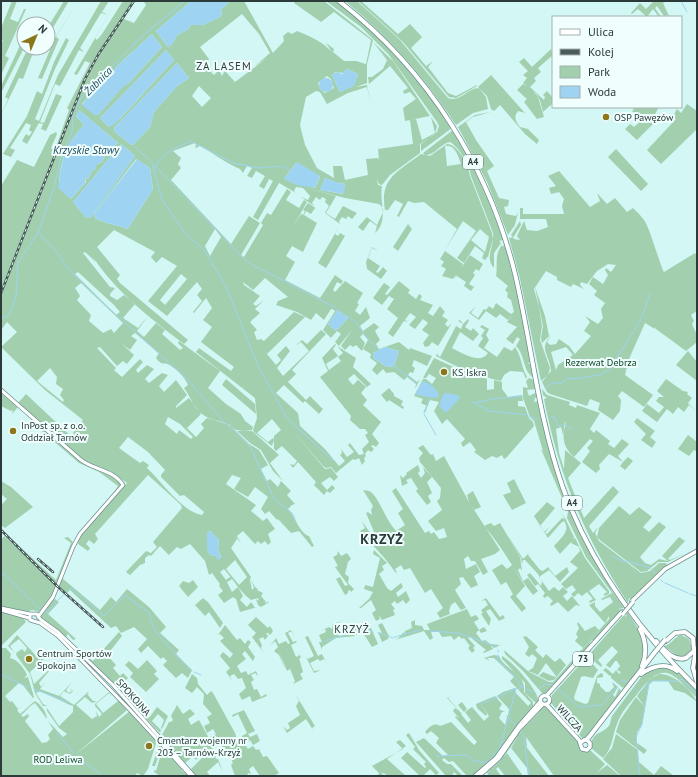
<svg xmlns="http://www.w3.org/2000/svg" width="698" height="777" font-family="'PT Sans',sans-serif">
  <style>
    .green { fill: #a2d0af; fill-rule: evenodd }
    .water { fill: #9ed4f1 }
    .lines { fill: none; stroke-linecap: round; stroke-linejoin: round }
    .stream { stroke: #9ed4f1; stroke-width: 1 }
    .secondary-casing { stroke: #6b8d8c; stroke-width: 4.5 }
    .primary-casing { stroke: #6b8d8c; stroke-width: 5 }
    .highway-casing { stroke: #6b8d8c; stroke-width: 5.5 }
    .secondary { stroke: #fff; stroke-width: 3 }
    .primary { stroke: #fff; stroke-width: 3.5 }
    .highway { stroke: #fff; stroke-width: 4 }
    .rail-casing { stroke: #495b5a; stroke-width: 2.5 }
    .rail { stroke: #f0fffe; stroke-width: 1; stroke-dasharray: 3; stroke-linecap: butt }
    .primary-bridge-casing { stroke: #6b8d8c; stroke-width: 5; stroke-linecap: butt }
    .highway-bridge-casing { stroke: #6b8d8c; stroke-width: 5.5; stroke-linecap: butt }
    .primary-bridge { stroke: #fff; stroke-width: 3.5 }
    .highway-bridge { stroke: #fff; stroke-width: 4 }
    .poi-dot { fill: #8c761a; stroke: #f0fffe; stroke-width: 1.5 }
    .labels { text-anchor: middle; stroke-width: 4; stroke-linejoin: round; paint-order: stroke }
    .shield { fill: #f0fffe; stroke: #677675; stroke-width: 1 }
    .shield-label { font-size: 9px; font-weight: bold; fill: #2c3b3a }
    .poi-label { font-size: 10px; fill: #2c3b3a; stroke: #f0fffe; text-anchor: start }
    .park-label { font-size: 10px; fill: #124929; stroke: #f0fffe }
    .street-label { font-size: 10px; fill: #2c3b3a; stroke: #f0fffe }
    .neighbourhood-label { font-size: 11px; letter-spacing: 1px; fill: #2c3b3a; stroke: #f0fffe }
    .water-label { font-size: 11px; font-style: italic; fill: #1a455a; stroke: #f0fffe }
    .district-label { font-size: 14px; font-weight: bold; letter-spacing: 1px; fill: #2c3b3a; stroke: #f0fffe }
  </style>
  <rect width="100%" height="100%" fill="#d2f7f5"/>
  <!-- green -->
  <path class="green" d="M12,1H17L10,19L18,22L24,9H26L5,56L9,58L1,75V44L3,40H1V28Z
    M64,1H69L48,36V27Z
    M78,1L56,37L59,39L42,79L38,78L55,38Z
    M101,1H109L102,12L108,15L101,13L80,48L84,52L79,50L60,86L55,84L40,122L44,123L56,94L62,96L46,131L41,129L43,124L39,123L27,144L22,141L26,134L29,136L32,132L29,130L31,125L26,123L10,148L15,150L11,157L3,154L27,116L37,91L42,94L54,62L66,38L69,40L55,69L35,119L39,121L58,75Z
    M117,1L95,38L97,40L102,34L123,1H135L124,19L134,23L146,5L144,2L138,1H191L156,31L168,47C173,44 174,41 176,37C180,31 187,33 191,25H203L220,17L222,15L221,10L229,2L244,1L273,53L284,41L283,36L288,32L292,34L297,31C310,36 323,42 332,52L326,43L334,49L333,52L344,61H356L366,64L371,40L334,12L321,22L294,3L296,1H324L373,40L367,64V83L356,87L367,85L371,104L367,87L348,93L327,104L320,92L316,91L306,97L300,125L305,145L317,168L334,178L333,166H342L345,180L368,175L366,159L378,158L379,160L378,149L413,144L410,120L416,119L422,140L435,133L431,117L437,126L435,134L420,144V153L390,175L382,185L379,184L377,179L378,185L382,186C379,201 389,221 375,233L377,226L370,221L363,231L358,227L367,217L377,225L383,212V208L379,204L345,198L303,187L336,196L326,213L335,219L343,206L357,213L352,219L348,216L346,219L342,217L339,221L340,224L325,213L329,206L325,202L326,199L322,197L320,200L316,197L312,203L314,206L301,197L308,200L310,196L303,188L296,187L294,191L296,193L279,183L258,220L253,217L273,181L269,179L264,189L259,186L265,176L256,171L252,178L247,176L252,168L247,166L243,173L240,169C227,164 213,153 200,146L195,148L196,145L195,143L173,151L181,158L178,164L181,168L171,180L231,244L249,216L260,223L241,255L244,257L263,225L261,223L267,213L271,215L287,189L291,192L286,200L299,208L304,200L307,202L293,227L301,214L303,215L305,211L303,210L308,203L317,209L315,208L311,214L306,211L304,215L317,223L303,252L292,246L286,256L295,262L285,280L320,298L335,275L343,281L341,284L337,282L333,290L335,292L345,281L363,293L357,303L359,304L355,311L360,315L366,307L370,318L360,326L363,331L374,323L379,327L375,331L380,340L376,344L379,349L399,342L409,350L410,348L432,356L427,366L414,360L412,366L415,368L413,373L410,372L408,375L417,382L420,379L415,389L416,384L407,377L404,380L394,372L386,373L383,369L377,375L372,370L377,363L370,358L371,354L363,349L368,340L363,334L360,337L365,343L362,351L356,345L353,347L350,345L345,350L341,346L352,330L339,346L335,342L341,334L337,331L331,338L323,330L335,311L334,310L331,309L324,320L316,313L311,320L297,312L276,305L278,301L288,297L265,278L253,290L243,282L244,285L260,296L253,304L256,306L264,300L255,309L260,313L250,322L257,330L254,332L257,340L261,339L264,341L294,312L305,317L267,354L276,365L281,360L277,355L286,346L290,351L277,368L283,376L309,351L301,342L295,346L302,340L307,344L321,330L326,334L292,370L296,374L288,382L306,400L310,396L323,409L319,414L305,401L303,403L284,385L276,393L298,413L300,426L325,449L339,466L345,461L340,455L342,453L341,449L347,457L354,452L348,445L350,443L359,455L364,454L362,449L369,442L365,435L368,433L365,429H360L350,420L351,416L320,377L328,371L322,358L335,344L336,345L333,349L338,356L326,364L329,370L341,361L338,357L343,353L337,346L356,358L353,367L371,384L367,387L354,374L348,379L353,385L358,380L355,377L366,387L361,393L367,400L363,405L381,422L372,434L379,443L376,447L373,445L371,446L374,449L371,452L368,450L365,454L366,456L364,458L365,461L362,465L359,458L355,460L353,459L336,473L331,467L326,468L323,466L293,431L282,426L293,431L324,468L326,469L331,468L338,477L334,481L330,477L321,483L327,490L332,485L335,488L330,493L327,491L324,495L314,485L316,482L298,462L293,468L290,464L294,465L297,461L282,446L276,451L274,449V436L281,430L272,419L257,433L268,442L273,438L274,440L272,446L254,432L253,430L257,418L255,398L196,352L199,348L231,371L234,367L201,342L212,327L203,320L212,308L206,298L194,313L193,312L202,301L197,295L202,289L197,282L167,316L148,301L177,266L162,257L156,263L151,257L155,252L114,230L97,247L120,275L117,279L120,283L188,340L184,344C151,319 116,292 93,257L96,262L85,252L83,253L110,287L115,288L110,294V296L117,300L124,295L135,304L123,318L138,328L148,316L137,331L144,337L156,323L165,330L162,334L180,350L183,348L178,343L179,341L220,371L208,388L226,404L241,414L245,421L253,427L252,430H236C223,419 217,423 205,416C194,410 191,397 184,388L188,385C185,377 177,370 171,366C163,360 164,368 156,358L159,353L135,333L131,336L137,340L130,350L121,343L134,355L127,364L123,361L117,366L100,347L97,348L116,368L114,370L122,377L140,359L143,362L136,370L138,373L147,365L154,369L145,379L149,383L162,373L168,375L159,386L164,392L176,380L187,395L176,406V408L189,398L201,414L187,428L196,437L204,428L201,424L207,418L230,425L249,444L259,450L268,465L261,469L267,481L270,479L278,487L281,481L291,491L287,495L295,504L292,505L288,509C295,516 300,534 309,536L314,546L312,547L299,531L291,533L278,519L277,520L269,511L265,514L261,509L268,497L255,487L248,497L234,489L241,478L232,475L226,484L256,505L251,511L263,521L267,518L275,529L268,534L271,542L268,545L265,541L261,544L258,541L255,544L243,531L237,536L241,543L236,537L237,539L231,548L251,577L250,580L252,590L254,588L251,580L255,587L258,589L257,590L263,593L261,596L266,602L265,604L269,601L268,603L261,607L258,605L256,599L259,601L258,598L251,600C240,592 233,579 224,569L220,572L226,580L230,577L232,579L227,582L232,592L238,587L243,596L240,600L247,607L251,602L255,608L258,607L240,612L236,599L233,597L224,603L218,595L223,591L219,586L220,584L212,573L209,575L205,561L190,544L181,549L177,547L169,555L160,546L151,556L149,555L145,558V563L140,565L130,575L126,572L146,551L151,553L157,547L153,542L182,508L181,505L148,475L95,534L98,539L94,544L89,540L86,544L90,548L88,551L78,544C77,534 88,531 91,523L127,483L111,472L86,462L111,472L125,482L110,472L85,462L16,403H18L26,394L75,440L77,437L73,433L83,420L45,390L1,347L17,332L7,322L1,330V186L17,160L34,167L50,135L56,132L57,134L51,148L55,150L69,110L67,108L90,63L85,61L77,75L74,74ZM242,14L259,34L270,53L255,66L267,58L235,82L226,72L229,68L224,72L234,83L224,72L222,76L219,70L214,75L205,66L209,59L200,47ZM152,34L162,47L129,83L123,86L99,114L96,115L82,104L90,94L102,86L117,66ZM166,50L174,60L120,119L109,127L100,118ZM177,63L189,78L177,86L154,112L150,127L133,145L130,144L115,132L114,128ZM347,69L358,74L354,85L340,92L332,75L337,72L334,73L335,72L343,73ZM327,76L331,79L334,88L325,93L321,90L318,83ZM199,86L211,98L202,107L192,96ZM79,110L118,143L108,151L102,162L96,165V169L93,170L88,179L85,178L86,182L71,199L59,188C59,164 66,143 84,125L76,116ZM121,144L135,156L91,217L86,218L73,202ZM136,159L150,168L153,189L129,227L127,229C117,224 105,224 95,218L94,214ZM296,163L320,177L315,188L284,179ZM325,178L338,183L345,184L343,194L320,190ZM215,229L221,237L210,256L205,246ZM78,272L114,305L120,312L116,315L75,274ZM181,274L187,279L165,305L160,300ZM81,283L123,323L114,333L111,329L103,333L89,321L91,315L77,300L80,296L75,288ZM337,311L348,318L338,329L335,330L328,324ZM385,347L399,351L394,366L387,367L373,358V353ZM50,368L57,377L56,384L63,389L60,395L64,400L63,402L37,381ZM168,417L180,424L193,437L191,439L179,430L177,434L165,424ZM128,437L148,452L165,470L161,475V477L180,496L184,495L204,512L202,515C182,512 162,482 147,468L149,465L143,461L140,463L119,448ZM210,531L219,540L218,548L221,557L218,559L216,556L210,555L207,549L208,532ZM235,560L247,577L239,585L226,569Z
    M326,1H336C382,37 419,80 452,128L421,151V144L437,132L439,126L437,122L389,55L361,27Z
    M345,1H357L400,40L448,98C460,103 467,88 479,88L486,97L488,109L473,113L456,125C425,78 389,37 345,1Z
    M358,1H361L398,34L410,24L422,37L411,48L426,66L433,61L428,67L448,93L456,96L477,85V86L456,98L449,97L403,42Z
    M654,1H666L663,3L669,16L667,15L664,16L657,6L655,8L661,17H659L653,9L647,17L638,9L632,14L631,13L640,3L646,9Z
    M24,37V48L1,93V86Z
    M373,42L393,61L430,116L405,121L403,108L416,99L410,92L404,94L403,91L408,88L390,66L369,84L368,77H372L383,69L387,60Z
    M28,48H32L30,52L33,53L23,79L19,78L1,115L8,99L5,97Z
    M551,49L553,55L538,68L541,72L534,78L536,81L530,87L544,100L545,97L543,95L547,91L553,98V103L543,112C541,104 540,96 533,91L538,97L544,117L537,119L524,102L527,99L517,90L523,84L527,86L523,83L527,78L523,75L528,71L519,62L524,58L532,67Z
    M491,75L525,113L518,111C513,117 516,122 520,127L528,129L539,140L537,144L525,134L500,105L494,111L491,109L487,96L478,87Z
    M687,104L697,111V129L661,164L647,150L676,119L673,116L677,109L681,113Z
    M632,107H659L655,114L658,119L637,140L625,129L630,124L634,127L642,120L632,111L634,109Z
    M491,112L473,117L466,122L476,140L494,166L487,171L499,198L509,200L508,206L504,207L506,214L516,216L518,212L515,225L508,235L487,182L458,127L475,115Z
    M453,130C474,166 490,201 504,240L499,241L501,243L494,253V268C484,258 495,245 493,233L471,176C470,166 459,147 450,142C440,144 434,156 425,155L423,153Z
    M447,144C458,144 469,166 470,176L492,233L493,239L488,257H486L487,258L485,260L482,258L484,253L475,246L464,263L457,258L476,231L463,221L445,250L457,229L424,202L414,203L408,201L399,217L397,216L403,204L395,200L388,210H385C379,178 399,171 421,154L430,156ZM445,146C455,144 458,156 461,164L447,166ZM480,229L489,237L485,252L471,240Z
    M616,149L648,184L641,191L608,157Z
    M559,171L590,207L600,201L597,193L607,204L615,198L627,212L633,208C639,214 645,219 648,228C651,234 662,270 664,272L695,253L697,256V311L691,315L694,321L692,324L697,335V342L686,351L656,329L655,327V329L645,323L629,359L625,375L653,395L644,407L622,391L618,396L621,400L620,411L613,420L598,410L600,403L590,399L587,406L550,394L547,392L542,382L551,371C550,355 538,350 551,335L547,342L550,345L556,344L559,339L569,346L575,354L591,336L584,331L590,322L585,316L598,324L603,318L601,309L605,303L594,295L597,291L589,284L593,277L603,284L608,275L605,270L606,268L611,272L616,265L608,264L597,271L587,284L581,282L580,285L584,289L573,284L571,287L557,280V277L546,271L534,289L539,307L542,326L540,340L550,368L548,375L541,381L520,279L509,238L513,237L511,235L520,221L521,225L513,238L514,239L520,240L517,236L524,221L527,230L537,231L548,227L546,219H520V208H523V214H564L562,206L564,199L559,192L551,194L549,188L556,186L548,176ZM566,347L573,355L558,365L556,370L551,352Z
    M408,224L412,229L398,251L393,247Z
    M340,225L335,234L338,236L340,233L345,236L326,268L318,263Z
    M505,242L514,277L531,362L528,363L531,365L534,378C522,371 526,356 516,346L520,339L517,337L513,344L506,339L517,327L507,322L513,314L508,320L500,314L496,318L486,311L479,320L469,313L476,306L471,313L478,318L484,309L486,310L489,306L493,309L496,303L511,314L514,312L511,300L507,297L508,293L505,290L508,286L496,276C498,265 494,255 502,245L503,247Z
    M372,247L378,251L372,248L368,258L380,266L376,272L378,273L383,267L387,271L381,279L367,269L366,262Z
    M445,251L463,264L461,268L470,255L483,264L479,271L476,269L473,273L475,275L469,284L474,287L471,291L464,286L466,282L457,276L455,278L457,274L453,279L442,276L446,269L441,266L444,262L440,259Z
    M399,281L410,290L408,293L416,299L419,294L422,296L420,300L433,305L428,313L433,316L440,306L445,312L442,316L448,320L445,324L448,327L452,323L438,346L432,342L429,346L425,347L423,343L429,335L422,330L428,323L423,319L415,329L409,325L416,317L410,313L405,320L408,322L404,321L393,337L388,333L398,318L387,309L394,299L389,296L382,305L373,298L384,283L390,287L385,294L387,295Z
    M535,287L545,316L549,336L542,343L541,338L543,326Z
    M468,319L469,321L465,327L471,331L473,328L479,334L473,341L460,332L452,348C462,353 480,365 488,353L478,346L483,338L481,336L485,330L480,327L482,325L489,329L486,335L489,340L484,348L497,357L504,347L512,351L515,347C522,357 521,367 527,377L526,379L523,372L510,371L504,375L501,381C478,376 456,367 436,356L438,351L437,354L440,357L456,326L461,329L463,324L458,321L460,320L463,324Z
    M688,351L697,362V381L676,365Z
    M434,358L456,368L487,379V390L494,389V380L502,382V389L508,397L522,395L523,401H518V406L525,407L529,418L533,422L534,426L506,458L504,459L502,455L497,458L492,456L485,460L474,452L476,450L470,442L463,447L461,443L465,439L447,419L442,424L434,411L439,402L430,400L425,413L424,412L427,406L421,403L423,399L414,396L423,379H426L432,384L436,378L429,374L426,378H423Z
    M529,378L534,380L536,389L527,390L529,396L537,392L538,396L535,398L534,402L539,401L546,437L586,544L612,591L624,608L619,609L621,611L594,641L592,640L589,644L593,642L547,693H542L523,671L505,654L504,650L529,672L549,682H553L609,619V616L605,623L589,605L595,602V606L600,612L613,602L610,597L602,600L601,599L612,593L586,557L567,518L568,512L541,449L543,451L534,421L530,417L523,398V387L528,388L526,381Z
    M226,379L255,404L256,414L222,385Z
    M666,379L683,391L688,392L687,394L692,398L688,403L697,412L689,405L684,412L678,407L673,414L667,409L657,422L642,411L647,404L659,413L664,407L656,401L659,397H664L657,391Z
    M389,388L394,394V396L403,401L401,405L404,407L403,409L389,400L387,402L381,395Z
    M542,389L547,395L570,402L569,405L576,408L577,405L600,413L590,429L594,433L596,430L610,441L608,444L614,448L622,439L629,444L618,456L623,462L628,457L633,461L625,470L620,466L623,462L609,454L599,465L600,469L596,473L582,462L590,451L587,448L593,441L590,439L574,457C566,450 562,442 564,430C565,426 566,425 565,421L563,435L561,427L556,429L559,453L564,469L565,450L581,463L568,478L584,518L613,486L619,492L589,526L593,533L598,527L595,533L599,541L641,573L650,571L659,563H666L668,566L647,584L632,600L629,598L628,603C585,538 559,476 544,399L547,398L543,395Z
    M1,391L18,407L12,414L13,410L11,411L1,406Z
    M637,418L655,431L650,437L656,442L652,448L641,440L646,434L634,422Z
    M37,423L80,460L110,475L122,485L110,499L118,486L99,472L79,463L35,425Z
    M244,430L252,431L279,455L270,463L283,481L273,471L261,450L250,443L237,431Z
    M688,435L697,442V452L694,450L689,456L678,449Z
    M423,445L431,455L433,454L436,461L444,456L469,502L467,495L473,491L481,507L474,510L469,502L500,550L495,554L481,559L488,572L483,575L475,561H471L468,556L464,559L466,569L476,564L480,572L474,576L478,585L471,588L463,577L459,578L461,584L455,590L466,608L461,610L455,602L451,605L449,611L450,614L440,618L437,613L443,608L431,589L425,593L410,568L404,570L401,565L395,569L397,573L395,572C386,558 372,545 360,531L365,528L362,521L375,540L377,539L366,513L368,512L372,515L371,510L373,506L363,490C367,491 369,490 372,493C381,502 385,519 396,531L405,525L398,513L403,509L392,491L396,488L425,533L429,531L431,534L434,532L439,539L447,537L444,528L436,531L428,521L442,510L437,501L440,498L441,488L420,462L419,458L423,453L418,448Z
    M418,465L420,471L418,473L421,478L425,473L423,467L432,477L427,482L432,493L428,496L431,502L427,505L416,491L418,489L411,478L406,480L408,483L402,486L400,475L403,478L407,474L406,473Z
    M514,479L526,503L512,510L503,495L511,492L507,483Z
    M1,481L11,487L33,507L5,528L1,525V505L7,499L1,494Z
    M547,502L555,508L540,526L544,532L549,527L545,533L547,534L562,518L565,519L560,512L565,518L574,537L573,539L575,538L585,558L609,591V594L604,596V594L607,592L599,584L589,591L596,600L590,603L589,601L593,599L587,592L582,596L578,593L574,597L571,594L576,590L572,585L566,589L561,584L578,568L570,562L580,551L579,547L571,543L572,541L560,554L554,546C561,538 571,531 564,521L561,523L548,538L534,516Z
    M619,506L630,515L639,507L652,517L643,527L649,532L659,522L666,527L640,557L645,563L651,565L659,559L668,561L662,556L679,537L685,541L668,559L670,560L686,553L668,562H658L647,571L641,572L601,541L597,537L599,528Z
    M491,523L494,526L500,523L520,557L522,571L520,568L518,570L523,581L528,578L538,591L533,595C515,573 503,547 484,526Z
    M507,534L523,559L529,553L528,555L540,570L543,571L548,567L555,576L567,567L569,572L560,582L549,570L539,577L549,591L554,587L559,591L563,587L568,592L563,596L567,601L572,596L580,606L576,605L568,612L558,602L551,606L550,604L553,601L548,596L544,598L543,596L545,593L538,584L535,586L527,575L530,573L541,586L542,582L538,574L525,560H523L522,564L521,558Z
    M7,535L56,580L71,543L64,538L68,537L73,542L52,596L40,612L32,610L27,612L1,606V540L4,536L46,573Z
    M374,550L387,563L382,566L384,570L379,574L387,588L391,591L401,583L403,587L396,593L398,597L406,591L410,600L406,604L403,600L397,604L395,601L391,604L395,609L393,610L395,615L382,620L379,615L380,619L376,621L378,625L382,623L389,636L388,639L382,642L378,632L382,633L372,613L376,610L371,600L361,608H359L369,599L373,592L364,589L365,585L373,587L380,558L373,554Z
    M338,551L341,556L347,553L351,559L348,562L345,574L349,577L348,583L354,589L351,592L350,590L348,591V593L345,595L336,579L340,577L345,586L348,585L335,567L338,566L333,557L337,555Z
    M502,564L507,569L512,565L525,586L516,596L526,608L522,612L510,597L513,594L506,582L501,585L492,570Z
    M62,578L100,610L111,597L116,602L127,589L149,607L166,627L160,633L179,650L176,654L192,670L188,678L182,673L176,678L163,665L167,661L163,657L161,659L148,646L141,653L138,649L147,639L134,627L121,633L116,626L111,628L70,590L66,594L58,587Z
    M193,580L198,587L188,597L179,586L183,581L189,583Z
    M203,598L208,602L223,623L220,628L209,612L205,616L195,605Z
    M486,598L500,617L503,615L505,618L499,621L490,609L486,611L491,619L489,626L481,614L483,613L481,610L488,605L485,600L481,601Z
    M55,599L59,602L48,614L76,639L73,640L68,634L66,637L72,642L52,625L41,619V614L52,600Z
    M467,609L471,617L476,615L479,619L474,622L479,630L484,627L487,631L481,633L479,630L476,633L482,641L485,640L489,643L486,640L490,644L500,645L494,648L490,645L493,649L484,653L483,652L486,650L470,637L468,638L475,646L473,648L475,650L472,653L468,648L470,646L464,638L462,639L459,636L454,640L451,636L442,637L439,632H431L433,638L430,640L424,631L395,640L403,636L398,638L404,632V636L405,631L412,628L411,622L415,620V625L422,626L424,630H430L427,624Z
    M1,612L23,618L26,622L1,646Z
    M627,612C643,633 653,653 633,677C630,681 627,686 623,688L611,678V675L610,676L603,670L606,668L613,674L616,670L619,674L621,672L617,670L620,666L617,661H615L610,668L606,665L618,652L612,646L598,660L602,665L601,667L588,656L624,615L626,617Z
    M256,617L268,628L270,626L273,631L270,635L268,633H266L268,636L265,640L263,637L259,639L262,645L261,648L264,653L252,637L256,633L248,625Z
    M342,621L334,625L339,636L351,633V630L355,636L336,638L322,647V650L319,642H322L319,635L326,632L325,629L320,631L329,627L332,629L333,624Z
    M363,622L366,629L371,628L378,644L372,647L363,633L356,635L353,628L355,629Z
    M578,622L585,631L595,626L599,630L583,648L575,641L578,637L576,634L579,628L577,624Z
    M225,625L237,640L240,638L245,644L248,640L251,642L248,647L255,657L253,661L245,651L242,654L246,659L237,666L241,673L246,671L248,675L256,671L258,676L255,673L251,675L254,680L251,682L254,690L257,689L261,697L266,694L267,696L252,702L250,696L242,700L239,694L246,688L242,678L238,679L234,674L230,676L232,680L226,672L230,668L220,656L223,652L230,658L233,654L220,641L224,638L220,634L218,635Z
    M291,630L296,639L292,631L288,633L293,642L296,641L297,642L291,645L296,657L300,655L301,658H299L303,672L300,674L303,679L293,684L295,681L290,669L287,671L279,652L285,669L279,655L274,651L278,647L275,641L270,646L276,638L279,644L286,641L288,644L290,643L285,633Z
    M119,632L122,636L107,655L116,665L113,668L120,676L123,673L128,678L118,688L87,657V656L93,661Z
    M17,635L40,660L55,649L30,672L34,684L55,664L39,683L41,687L46,682L40,689L59,696L72,682L77,686L72,682L66,690L69,693L72,691L70,688L73,691L70,694L64,691L60,696L74,705L88,692L89,693L87,694L93,701H97L92,703L85,697L76,705L92,719L97,716L96,711L99,717L102,714L95,706V704L109,692L112,696L109,693L96,704L103,713L118,701L115,697L127,710L75,755L130,711L157,740L148,769L143,776L137,773L135,776H1L2,648H6L11,654L10,658C17,659 24,668 27,675L24,678L28,677L34,697L27,703L33,698L22,684L19,683L5,696L10,702L12,701L18,709L24,705L17,710L20,714C26,710 29,705 35,701C40,704 47,712 47,719L35,703C28,707 27,711 21,715L23,717L28,714L29,716L25,721L42,743L47,742L50,739L48,735L53,729L48,721L63,737L67,734L59,728L47,711V708L59,726L73,712V706L70,705L40,691L36,693L43,704L47,706H43L35,693L30,674L16,655V654L18,656L16,653L22,649L25,652L27,648L19,639L10,646L14,652L8,646Z
    M681,635L689,639L692,649L687,655L679,657L664,646C671,645 674,637 681,635Z
    M308,636L318,656L322,654L326,662L324,659L320,661L318,659L310,663L314,671L321,670L314,673L306,657L308,659L314,656L305,637Z
    M526,636L538,647L535,650L543,658L546,654L555,662L560,658L566,665L554,680L549,681L539,676L543,672L555,677L556,676L546,663L538,675L528,671L533,668L537,658L532,654L529,657L525,654L529,647L523,637Z
    M494,655L499,656C503,669 526,672 524,692L533,702V706L536,703L525,693V683L502,659V656C513,662 538,690 539,702L499,754L474,776H467L453,761L449,762L444,758L442,760L447,764H451L463,776H458L454,772L452,776H446L416,742L424,738L443,756L448,755L436,743L439,738L431,731L427,734L425,732C429,727 434,722 440,726L451,722L474,745L477,742L455,717L456,716L459,718L453,711L455,708L459,711L447,698L452,696L448,698L462,714L464,712L458,705L462,702L467,709L462,714H461L468,723L471,720L465,712L472,707L484,721L489,716L480,703L487,714L486,716L477,708L476,704L495,696L502,704L499,709L505,712H502L499,718L505,725L507,717L506,715L508,716L509,709L497,696L503,692L515,688V692L528,706L531,703L510,681L514,677L494,658H487L490,661L484,658Z
    M585,659H588L598,670L593,678L584,676L581,677L574,697L575,700L585,704L588,703L597,676L601,673L603,674V677L597,678V683L600,684V686L606,692H609L614,687L612,682L618,687L613,695L615,697L619,688L621,691L588,738L583,739L551,703L552,695Z
    M147,660L157,671L154,674L159,679L146,692L130,677L133,673L125,665L129,661L138,669Z
    M660,666C680,671 683,677 697,692V698C672,673 664,659 638,693C630,703 621,712 617,724C612,736 613,748 603,758L591,748C591,730 604,735 610,724C610,724 611,719 612,716L642,676L648,670Z
    M192,674L197,678L198,684L207,695L211,691L213,693L235,733L239,745L244,743L248,749L253,746L256,750L259,749L263,757L267,756L279,773L274,776H260L253,766L249,769L251,774L248,773L247,776H235L231,765L233,763L227,749L224,750L218,740L212,742L210,737L216,734L213,729L207,733L204,726L210,723L207,717L212,714L203,704L204,694L197,687L192,693L185,688Z
    M659,674C673,673 692,690 697,702L685,693L674,690L668,681H653L649,685L645,707L637,696L650,679Z
    M294,692L315,726L312,728L315,733L306,719L287,733L283,726L287,730L290,728L288,723L300,715L296,706L299,701Z
    M636,697L645,707L642,725L637,732V743L647,750L644,754L616,732L620,720Z
    M177,705L183,714L190,709L195,714L188,719L191,725L199,720L210,740L216,759H218L223,772L218,762L207,772L210,776H196L191,769L202,758L199,756L196,760L192,756L195,754L192,751L188,755L191,758L185,763L168,743L167,737L166,742L162,735L169,722H171L173,720L171,716Z
    M546,706L578,740L579,745L591,751L605,764L597,773L607,765L620,776H554L526,737L527,748L549,776H528L527,768L511,748L521,731L540,711C517,728 509,761 483,774L541,707Z
    M157,707L168,716L162,729L161,728L164,720L158,714L152,721L161,730L160,733L141,713L145,709L143,712L149,718Z
    M244,710L255,731L248,734L250,737L257,734L260,741L253,745L250,740L245,743L242,736L247,733L238,714L233,717L232,715Z
    M409,732L419,750L444,776L418,749L439,773L436,775L430,769L423,776H420L401,758L407,752L425,768L426,767L424,764L426,762L413,749L415,747L406,735L409,733L418,749Z
    M616,734L638,750L639,762L654,775L661,766L674,776H621L603,759L612,748Z
    M400,740L406,746L387,759L406,776H389L381,772L384,776H378L379,773L372,766L403,749L396,742Z
    M159,745L183,770H181L189,776H160L154,772V770L156,771L161,754L160,752L155,766H152Z
    M507,753L523,776H505L498,767L496,769L501,776H489L487,773Z"/>
  <!-- water -->
  <path class="water" d="M191,1H234L229,2L221,10L222,15L220,17L203,25H191C187,33 180,31 176,37C174,41 173,45 168,47L156,31Z
    M152,34L162,47L129,83C116,90 109,107 96,116L82,105L90,94L102,85L117,66Z
    M166,50L174,60L116,123L109,127L100,118Z
    M177,63L189,78L177,86L154,112L150,127L133,145L130,144L115,132L114,128Z
    M347,69L358,74L354,86L340,92L332,75L337,72L342,74Z
    M319 85a7 7 0 1 1 14 0a7 7 0 1 1-14 0Z
    M79,110L118,143L108,151L102,162L96,165V169L93,170L88,179L85,178V183L71,199L58,188C60,181 59,176 61,169C64,151 71,138 84,125L76,116Z
    M121,144L135,156L91,217L86,218L73,202Z
    M137,159L150,168L153,189L129,227L127,229C117,224 105,224 95,218L94,214Z
    M297,162L320,176L315,188L297,185L284,179Z
    M326,178L338,183L345,184L344,194L320,190L324,179Z
    M337,311L348,318L339,328L335,330L328,324Z
    M385,347L399,351L394,366L387,367L373,358V353Z
    M423,381C430,383 439,390 439,397L433,398L417,395L416,392Z
    M445,393L458,395L460,398L446,413L439,406L443,395Z
    M210,531L219,540L218,548L221,558L218,560L216,556L210,555L207,549V532Z"/>
  <g class="lines">
    <!-- stream -->
    <path class="stream" d="M681,1L687,12
      M135,147L151,161
      M152,163L162,200L185,233L204,250L224,283
      M154,165L247,262L262,270
      M155,167C163,151 175,149 191,141L233,163L259,168L283,166L290,170
      M54,187L60,161L72,132L73,113L81,98L140,38L185,1
      M38,233L54,248L67,267L89,290L188,380L223,421
      M263,270L334,307
      M225,284L259,368L273,393
      M335,308L356,322L366,337L378,349
      M6,317L9,315L16,296L18,262L38,233L54,188
      M1,318L5,317
      M394,366L417,384
      M545,388L552,383H562L567,378L573,379L600,375L610,369L640,321L650,294
      M274,394L285,415L294,425L334,461
      M472,402L474,403L493,399L522,396
      M475,403L489,411L528,415
      M424,412L430,398
      M424,414L436,435
      M529,416L537,420
      M551,417H555L558,426L565,425
      M224,422L235,432
      M566,425L572,430
      M236,432L251,448L274,499L292,513L295,519
      M611,556L625,562
      M626,561L651,568
      M652,569L655,573
      M1,571L41,610
      M661,580L663,582
      M665,583L688,593
      M690,594L697,596
      M58,600L71,588L104,616L125,595L149,613L154,629L162,639L191,671
      M44,612H48L57,601
      M367,630L373,632
      M430,631L459,633L489,644
      M378,633L389,636
      M404,634L421,630
      M398,636L403,635
      M339,637L353,633
      M390,637L393,638
      M394,637H397
      M325,641L338,637
      M490,644L496,647
      M498,650V652
      M498,655L497,659L515,677L520,685L524,688
      M194,672L201,675
      M1,674L27,687
      M679,680L682,679L697,695
      M619,683L623,680L627,682
      M540,688L545,684L553,685
      M635,688L638,691
      M34,689L67,702
      M526,689L534,692
      M558,689L579,707L602,705L617,687
      M640,692L651,681H678
      M482,704L515,689L523,687
      M509,718L515,725
      M521,732L524,737L529,776
      M57,733L74,754
      M637,748L636,737L642,724L649,683
      M637,750L640,776
      M437,756L466,755L473,760L485,763L489,760
      M77,757L103,776
      M490,759L500,748L516,689"/>
    <defs>
      <path id="secondary" d="M1,390L81,460C94,470 114,470 123,485L80,534L73,547L53,597L38,617
        M1,608L30,614
        M1,610L29,618
        M191,776L130,710L58,636L40,623L30,620V614H37L40,619L58,632L113,685L194,776"/>
      <path id="primary" d="M632,601L665,569L697,551
        M547,695L622,612
        M540.5 700a4.5 4.5 0 1 1 9 0a4.5 4.5 0 1 1-9 0Z
        M546,704L579,740L582,749L587,750L590,747V743L587,740H584L580,743
        M475,776L496,758L519,726L540,702
        M479,776L499,758L519,729L543,704"/>
      <path id="highway" d="M339,1C428,70 490,168 516,278C532,348 539,420 563,488C591,565 639,631 697,688
        M640,629C646,641 647,654 642,666
        M656,641C664,649 673,662 686,658L694,651L693,638L685,632L675,633L666,641
        M696,649L693,668L697,682
        M641,674C653,666 665,662 677,671
        M586,740L589,737L655,652"/>
    </defs>
    <!-- secondary casing -->
    <use href="#secondary" class="secondary-casing"/>
    <!-- primary casing -->
    <use href="#primary" class="primary-casing"/>
    <!-- highway casing -->
    <use href="#highway" class="highway-casing"/>
    <!-- secondary -->
    <use href="#secondary" class="secondary"/>
    <!-- primary -->
    <use href="#primary" class="primary"/>
    <!-- highway -->
    <use href="#highway" class="highway"/>
    <defs>
      <path id="rail" d="M1,293L85,79L98,55L134,1
        M1,530L57,586L103,627
        M38,559L53,572"/>
    </defs>
    <!-- rail casing -->
    <use href="#rail" class="rail-casing"/>
    <!-- rail -->
    <use href="#rail" class="rail"/>
    <defs>
      <path id="primary-bridge" d="M623,614L633,602"/>
      <path id="highway-bridge" d="M655,652L665,640"/>
    </defs>
    <!-- primary-bridge casing -->
    <use href="#primary-bridge" class="primary-bridge-casing"/>
    <!-- highway-bridge casing -->
    <use href="#highway-bridge" class="highway-bridge-casing"/>
    <!-- primary-bridge -->
    <use href="#primary-bridge" class="primary-bridge"/>
    <!-- highway-bridge -->
    <use href="#highway-bridge" class="highway-bridge"/>
  </g>
  <!-- markers -->
  <g class="poi-dot">
    <circle cx="606" cy="117" r="4"/>
    <circle cx="444" cy="372" r="4"/>
    <circle cx="13" cy="431" r="4"/>
    <circle cx="29" cy="659" r="4"/>
    <circle cx="149" cy="746" r="4"/>
  </g>
  <g class="labels">
    <!-- shield labels -->
    <g class="shield">
      <rect x="463" y="155" width="20" height="14" rx="3"/>
      <rect x="562" y="496" width="20" height="14" rx="3"/>
      <rect x="573" y="652" width="20" height="14" rx="3"/>
    </g>
    <g class="shield-label">
      <text x="473" y="165">A4</text>
      <text x="572" y="506">A4</text>
      <text x="583" y="662">73</text>
    </g>
    <!-- poi labels -->
    <g class="poi-label">
      <text x="614" y="121">OSP Pawęzów</text>
      <text x="452" y="376">KS Iskra</text>
      <text x="21" y="429">InPost sp. z o.o.<tspan x="21" dy="12">Oddział Tarnów</tspan></text>
      <text x="37" y="657">Centrum Sportów<tspan x="37" dy="12">Spokojna</tspan></text>
      <text x="157" y="744">Cmentarz wojenny nr<tspan x="157" dy="12">203 – Tarnów-Krzyż</tspan></text>
    </g>
    <!-- park labels -->
    <g class="park-label">
      <text x="601" y="366">Rezerwat Debrza</text>
      <text x="58" y="763">ROD Leliwa</text>
    </g>
    <!-- street labels -->
    <g class="street-label">
      <text transform="translate(134 697) rotate(48)" y="4">SPOKOJNA</text>
      <text transform="translate(570 718) rotate(48)" y="4">WILCZA</text>
    </g>
    <!-- neighbourhood labels -->
    <g class="neighbourhood-label">
      <text x="224" y="70">ZA LASEM</text>
      <text x="352" y="633">KRZYŻ</text>
    </g>
    <!-- water labels -->
    <g class="water-label">
      <text transform="translate(98 81) rotate(-45)" y="4">Żabnica</text>
      <text x="86" y="154">Krzyskie Stawy</text>
    </g>
    <!-- district labels -->
    <g class="district-label">
      <text x="382" y="544">KRZYŻ</text>
    </g>
  </g>
  <!-- border -->
  <rect width="698" height="777" fill="none" stroke="#2c3b3a" stroke-width="4"/>
  <!-- legend -->
  <rect x="552" y="16" width="130" height="92" fill="#f0fffe" stroke="#a2b1b0"/>
  <rect x="560" y="29" width="20" height="6" fill="#ffffff" stroke="#a2b1b0"/>
  <text x="588" y="36" font-size="12" fill="#2c3b3a">Ulica</text>
  <rect x="560" y="49" width="20" height="6" fill="#495b5a" stroke="#a2b1b0"/>
  <text x="588" y="56" font-size="12" fill="#2c3b3a">Kolej</text>
  <rect x="560" y="66" width="20" height="12" fill="#a2d0af" stroke="#a2b1b0"/>
  <text x="588" y="76" font-size="12" fill="#2c3b3a">Park</text>
  <rect x="560" y="86" width="20" height="12" fill="#9ed4f1" stroke="#a2b1b0"/>
  <text x="588" y="96" font-size="12" fill="#2c3b3a">Woda</text>
  <!-- north arrow -->
  <g transform="translate(36 36) rotate(44)"><circle r="19" fill="#f0fffe" stroke="#a2b1b0"/>
  <path d="M0-3L7 15L0 10L-7 15Z" fill="#8c761a"/>
  <text y="-6" font-size="11" font-weight="bold" text-anchor="middle" fill="#2c3b3a">N</text>
  </g>
</svg>
